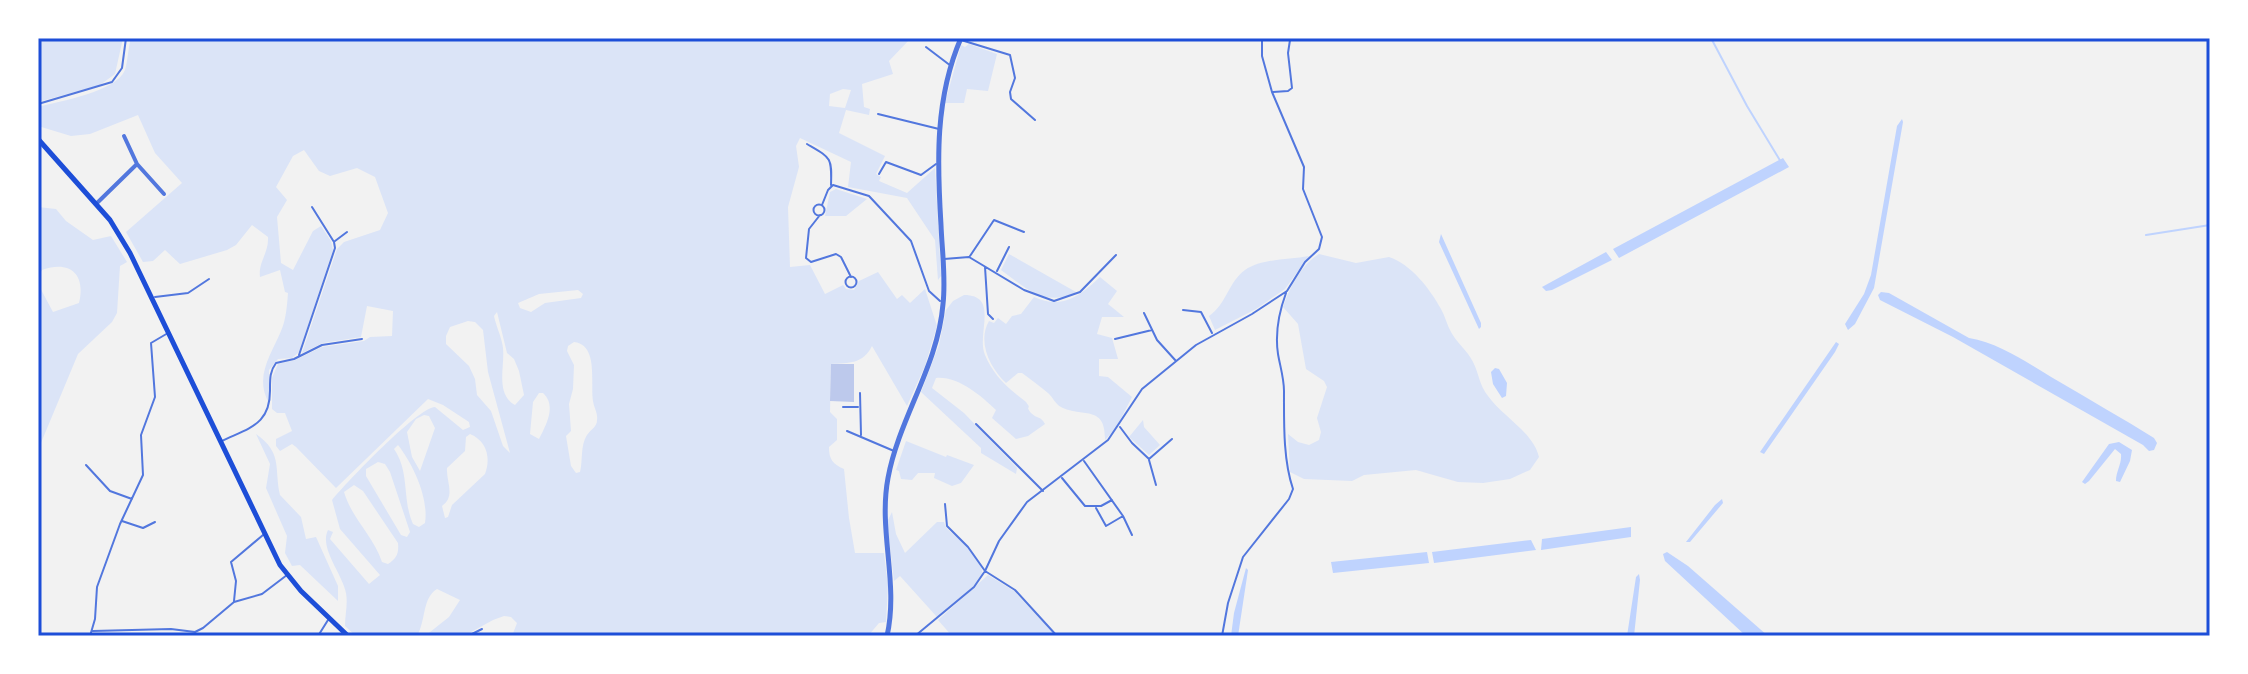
<svg xmlns="http://www.w3.org/2000/svg" width="2248" height="674" font-family="'Source Sans 3',sans-serif">
  <style>
    .green { fill: #dbe4f7; fill-rule: evenodd }
    .water { fill: #bfd3fe }
    .lines { fill: none; stroke-linecap: round; stroke-linejoin: round }
    .stream { stroke: #bfd3fe; stroke-width: 2 }
    .building { fill: #bdc9ec }
    .service { stroke: #5277de; stroke-width: 2 }
    .minor { stroke: #5277de; stroke-width: 4 }
    .tertiary { stroke: #5277de; stroke-width: 5 }
    .secondary { stroke: #1d4ed8; stroke-width: 5 }
    .neatline { fill: none; stroke: #1d4ed8; stroke-width: 3 }
  </style>
  <rect width="100%" height="100%" fill="#f2f2f2"/>
  <!-- green -->
  <path class="green" d="M38,38H123L115,74L100,85L38,102Z
    M131,38L208,40L252,38H911L889,61L893,74L862,84L864,107L870,109L869,115L846,110L839,133L885,156L876,174L881,177L879,181L907,193L935,168L941,276L938,280L935,240L907,198L848,187L851,162L800,138L796,146L799,167L788,207L790,267L810,265L825,294L843,285L846,289L854,290L859,281L878,272L897,299L902,295L910,303L925,289L937,326L925,366L907,406L872,346C863,364 849,363 831,364L830,412L837,419V440L829,447C829,460 833,464 844,469L849,518L855,553H884L888,586L886,622L879,623L868,636H512L517,623L511,617L504,616L493,620L464,636H425L449,617L460,600L437,589C422,598 426,621 417,636H356L345,626C345,615 348,604 346,593C342,573 319,548 328,530L333,532L330,539L369,584L380,575L340,529L332,500C347,482 417,408 435,407L463,430L470,427L469,422L443,405L428,399L336,488L296,447L292,444L280,451L276,446V439L292,431L285,413H277L272,409V378L278,364L295,360L322,347L364,341L370,337L392,336L393,311L367,306L361,337L323,343L302,353L337,249L344,242L380,230L388,213L375,177L357,168L330,176L319,171L304,150L293,156L276,187L287,200L277,217L281,263L293,270L313,231L321,226L331,241L333,250L299,352L292,358L278,359L269,370V403C254,377 271,355 281,331C286,320 287,306 288,293L285,292L280,270L260,277C258,262 269,253 268,237L252,225L236,245L227,250L180,264L165,250L153,261L143,262L126,232L182,183L155,153L138,115L90,134L71,136L38,126V107C60,101 116,92 125,70C128,60 128,48 131,38ZM843,89L851,90L845,108L829,106L830,94ZM578,290L583,294L581,298L545,303L531,312L520,308L518,303L539,294ZM497,312L507,353L514,359L519,371L524,395L515,405C495,394 505,367 503,348C502,338 496,326 494,316ZM468,321L475,322L483,330L488,372L510,453L503,446L491,411L477,395L475,379L469,366L446,344V336L450,327ZM574,342C599,345 590,383 593,401C594,408 598,413 597,420C597,427 591,429 587,435C580,446 583,460 580,472L576,473L571,466L566,436L571,431L569,404L573,389L574,365L567,351L568,346ZM539,393H543C557,406 546,425 539,439L530,434L533,402ZM424,415L429,416L435,428L420,471L412,457L407,432L416,419ZM470,434C487,441 491,458 485,474L452,505L448,517L445,518L442,506C456,496 446,482 447,468L465,451L466,437ZM398,445C413,464 429,498 425,523L419,527L413,524C402,500 410,472 394,449ZM378,462L385,464L390,472L410,532L407,537L401,535L366,476V469ZM354,485L363,491L398,543C399,553 397,558 388,564L382,562C373,535 352,519 344,492Z
    M969,44L997,54L988,91L967,89L964,103H945L961,45L965,47Z
    M836,189L867,199L846,216H825L830,192Z
    M38,207L56,209L66,221L93,240L111,236L127,262L120,266L117,313L112,322L78,354L38,450V284L53,312L79,303C86,274 70,260 42,270L38,277Z
    M1009,254L1076,292C1045,308 1026,288 1001,270Z
    M1319,254L1356,263L1389,257C1411,264 1430,289 1441,309C1445,316 1447,325 1451,332C1457,343 1467,350 1473,362C1479,373 1479,385 1488,396C1503,417 1533,432 1539,457L1530,470L1523,473L1510,479L1483,483L1458,482L1416,470L1364,475L1352,481L1304,479L1290,472L1288,434L1298,442L1309,445L1319,440L1321,432L1317,418L1327,387L1324,381L1306,369L1298,324L1283,307C1290,287 1301,265 1319,254Z
    M1309,256L1285,289L1256,309L1215,330L1209,316C1226,305 1229,281 1245,270C1263,258 1288,260 1309,256Z
    M1100,277L1117,291L1108,304L1124,317H1102L1097,334L1112,338L1118,359H1099V376L1108,377L1132,397L1116,428L1105,440C1106,404 1082,418 1061,407C1055,404 1053,397 1048,393C1040,386 1031,380 1022,373H1018L1006,383C990,368 977,342 989,321L994,323L998,318L1006,324L1012,316L1021,314L1034,297C1062,310 1080,296 1100,277Z
    M964,295C1000,295 976,334 985,355C991,370 1003,384 1016,394C1019,397 1023,399 1026,402C1033,411 1024,404 1031,413C1037,419 1041,416 1045,424L1028,436L1016,439L992,418L996,410C980,395 958,376 936,378L932,388L964,413L1017,468L1016,474L981,453V448L921,392L939,345L946,310L953,301Z
    M1143,420L1144,427L1160,445L1149,455L1129,437Z
    M256,434C283,453 274,468 280,495L301,517L306,539L316,537L338,586V601L300,565L292,566L285,553L287,536L266,488L270,464Z
    M906,441L946,457L947,455L974,465L961,483L952,486L934,478L935,473H918L912,480L901,479L899,471L896,470Z
    M892,512L896,534L905,553L937,522H944C946,531 953,533 960,540C966,546 982,562 982,572C982,583 947,609 937,617L900,576L894,581L887,522Z
    M988,575L1014,591L1056,636H952L938,620Z"/>
  <!-- water -->
  <path class="water" d="M1902,119L1903,122L1874,288L1855,324L1848,330L1845,324L1864,294L1871,275L1897,126Z
    M1783,158L1789,167L1619,258L1613,249Z
    M1441,234L1481,323V327L1479,329L1439,242Z
    M1606,252L1612,260L1552,290L1546,291L1542,287Z
    M1881,292L1889,293L1969,338C2001,343 2030,365 2058,381C2090,400 2122,418 2154,438L2157,443L2154,450L2149,451L2143,445L1953,337L1880,300L1878,295Z
    M1836,342L1839,344L1835,352L1764,454L1760,452Z
    M1495,368L1499,369L1507,383L1506,396L1502,398L1493,384L1491,372Z
    M2119,442L2132,450L2130,461L2120,482L2116,481C2116,471 2122,464 2121,454L2115,449L2089,481L2085,484L2082,482L2109,444Z
    M1722,499L1723,503L1690,542H1686L1715,505Z
    M1631,527V537L1541,550L1542,539Z
    M1531,540L1536,550L1434,563L1432,552Z
    M1427,552L1429,563L1333,573L1331,562Z
    M1667,552L1688,566L1768,636H1746L1665,561L1663,554Z
    M1246,568L1248,570L1238,636H1231L1234,613Z
    M1639,574L1640,580L1634,636H1627L1636,577Z"/>
  <g class="lines">
    <!-- stream -->
    <path class="stream" d="M1711,38L1747,106L1781,162
      M2146,235L2210,225"/>
  </g>
  <!-- building -->
  <path class="building" d="M831,364H854V402L830,401Z"/>
  <g class="lines">
    <!-- service -->
    <path class="service" d="M961,40L1010,55L1015,78L1010,92L1011,99L1035,120
      M926,47L951,66
      M1273,92L1288,91L1292,88L1288,53L1290,40
      M38,104L112,82L122,68L126,38
      M878,114L939,129
      M807,144C831,158 832,157 831,185
      M879,174L886,162L921,175L936,164
      M813.5 210a5.5 5.5 0 1 1 11 0a5.5 5.5 0 1 1-11 0Z
      M822,205L828,190L833,185L869,196L911,241L929,291L940,301
      M820,215L809,229L806,258L811,262L836,254L841,257L851,277
      M335,241L347,232
      M970,256L994,220L1024,232
      M944,259L969,257L1024,290L1054,301L1080,292L1116,255
      M985,267L988,314L993,319
      M997,271L1009,247
      M845.5 282a5.5 5.5 0 1 1 11 0a5.5 5.5 0 1 1-11 0Z
      M155,297L188,293L209,279
      M1183,310L1201,312L1212,333
      M1144,313L1157,340L1176,361
      M1115,339L1152,330
      M299,355L335,248L334,242L312,207
      M860,393L861,435
      M843,407H858
      M976,424L1043,491
      M1120,427L1132,443L1149,459L1172,439
      M847,431L894,451
      M222,441C251,427 271,424 270,388C270,378 270,371 276,363L294,359L322,345L362,339
      M1149,460L1156,485
      M1084,461L1123,516L1132,535
      M86,465L110,491L132,499
      M1062,478L1085,506H1101L1112,500
      M945,504L947,526L968,547L985,571L1015,590L1057,636
      M1096,508L1106,526L1123,516
      M122,521L143,528L155,522
      M234,601L236,581L231,562L263,535
      M93,631L171,629L195,632L203,628L234,602L262,594L287,575
      M90,636L95,619L97,587L120,524L143,475L141,435L155,397L151,343L168,333
      M318,636L328,620
      M468,636L482,629
      M915,636L974,587L985,571L999,541L1027,502L1108,440L1142,389L1196,345L1252,314L1287,291L1305,262L1319,249L1322,237L1303,189L1304,167L1272,92L1262,56V38
      M1222,636L1228,603L1243,557L1289,499L1293,489C1283,460 1284,422 1284,391C1284,378 1280,366 1278,354C1275,334 1279,312 1286,293"/>
    <!-- minor -->
    <path class="minor" d="M124,136L137,164L164,194
      M96,204L137,164"/>
    <!-- tertiary -->
    <path class="tertiary" d="M887,636C899,583 878,531 888,478C899,418 938,366 943,304C946,278 942,251 941,225C937,161 935,98 961,38"/>
    <!-- secondary -->
    <path class="secondary" d="M38,139L110,220L130,253L280,565L301,591L348,636"/>
  </g>
  <!-- border -->
  <rect width="2248" height="674" fill="none" stroke="#ffffff" stroke-width="80"/>
  <rect x="40" y="40" width="2168" height="594" class="neatline"/>
</svg>
